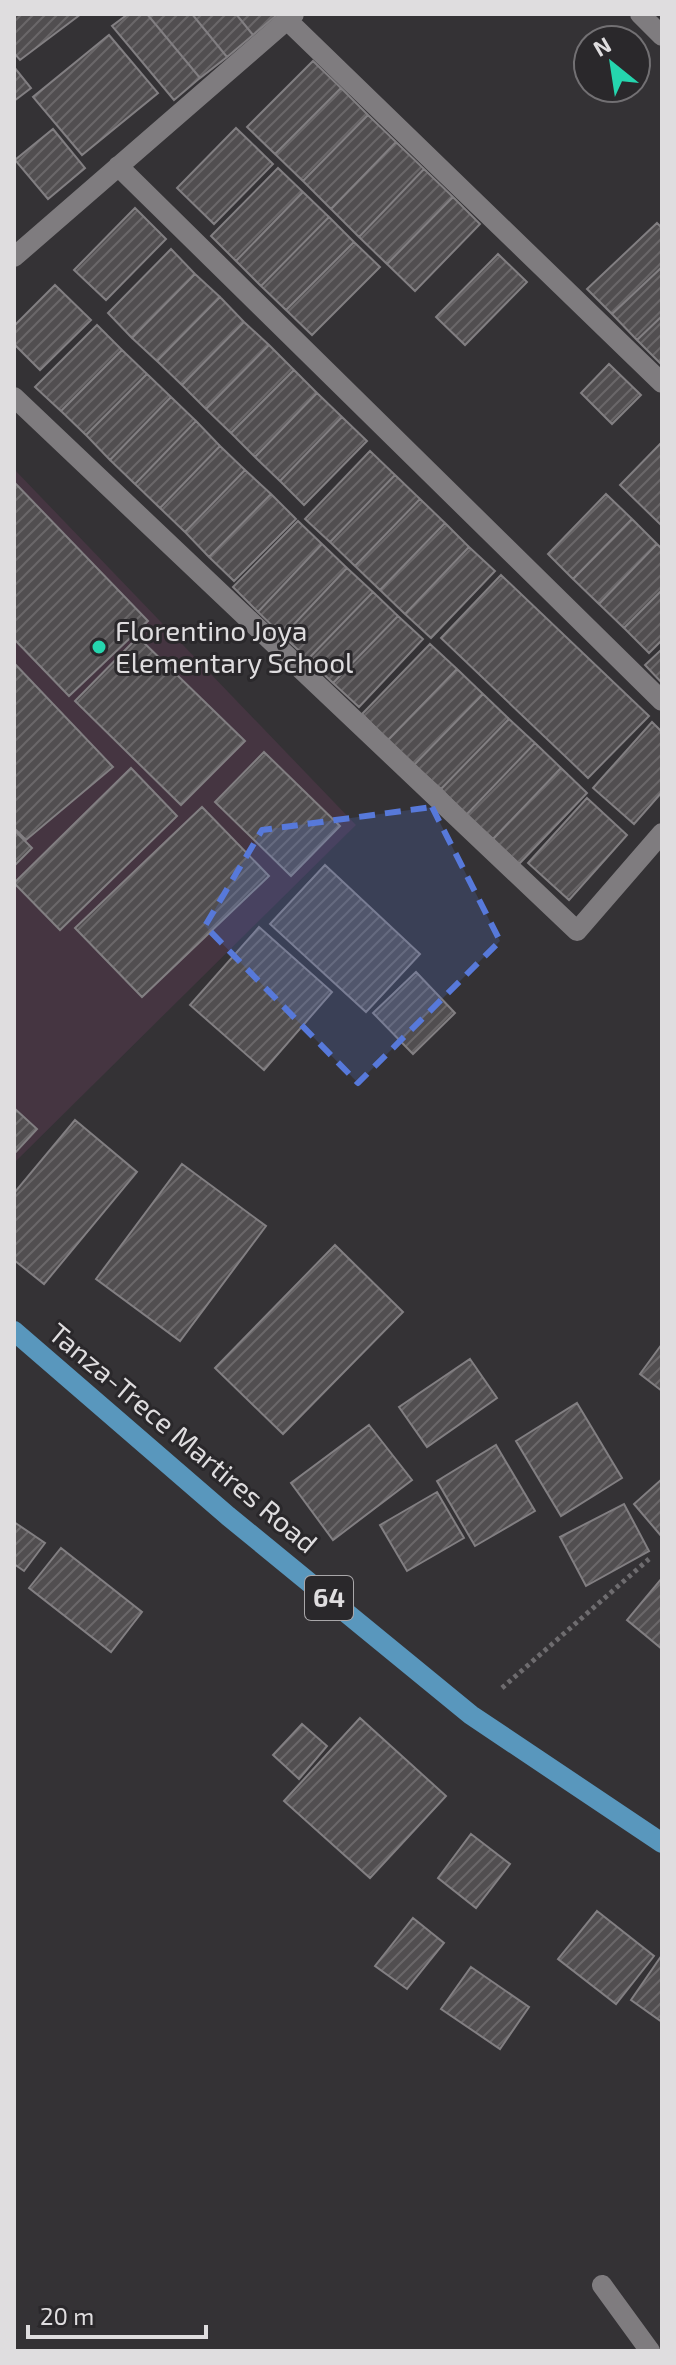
<svg xmlns="http://www.w3.org/2000/svg" width="676" height="2365" font-family="'Exo 2',sans-serif">
  <style>
    .education { fill: #453541 }
    .building { fill: url(#building-hatch); stroke: #827f82; stroke-width: 2 }
    .lines { fill: none; stroke-linecap: round; stroke-linejoin: round }
    .path { stroke: #6e6c6f; stroke-width: 5; stroke-dasharray: 4 4; stroke-linecap: butt }
    .minor { stroke: #7f7c7f; stroke-width: 20 }
    .major { stroke: #5997bd; stroke-width: 20 }
    .marked { fill: #5779da; fill-opacity: 0.2; stroke: #5779da; stroke-width: 6; stroke-dasharray: 16 10; stroke-linejoin: round }
    .poi-dot { fill: #25d5ae; stroke: #2a282b; stroke-width: 3 }
    .labels { text-anchor: middle; stroke-width: 6; stroke-linejoin: round; paint-order: stroke }
    .shield { fill: #2a282b; stroke: #a9a7a9; stroke-width: 2 }
    .shield-label { font-size: 26px; font-weight: bold; fill: #dfdddf }
    .poi-label { font-size: 28px; fill: #dfdddf; stroke: #2a282b; text-anchor: start }
    .street-label { font-size: 28px; fill: #dfdddf; stroke: #2a282b }
  </style>
  <defs>
    <pattern id="building-hatch" width="6" height="6" patternUnits="userSpaceOnUse" patternTransform="scale(2)"><rect width="6" height="6" fill="#514e50"/><path d="M-1 1l2-2M0 6l6-6M5 7l2-2" fill="none" stroke="#6a6769"/></pattern>
  </defs>
  <rect width="100%" height="100%" fill="#343235"/>
  <!-- education -->
  <path class="education" d="M14,469L356,825L14,1163Z"/>
  <!-- building -->
  <path class="building" d="M14,14H81L20,60L14,53Z
    M128,14H147L200,78L174,100L112,26Z
    M147,14H192L227,57L200,78Z
    M192,14H236L253,35L227,57Z
    M236,14H278L253,35Z
    M109,35L158,93L82,155L33,97Z
    M313,61L341,88L275,154L247,127Z
    M14,67L31,88L14,101Z
    M341,88L368,115L303,181L275,154Z
    M368,115L396,142L331,209L303,181Z
    M236,128L273,164L214,224L177,188Z
    M53,129L85,168L48,199L15,160Z
    M396,142L424,169L359,237L331,209Z
    M278,168L303,192L236,261L211,236Z
    M424,169L453,197L387,264L359,237Z
    M303,192L329,217L261,286L236,261Z
    M453,197L480,224L415,291L387,264Z
    M135,208L166,239L106,300L74,270Z
    M329,217L354,242L286,310L261,286Z
    M657,223L662,228V267L612,314L587,289Z
    M354,242L380,267L312,335L286,310Z
    M171,249L195,274L132,338L108,313Z
    M498,254L527,282L465,345L436,317Z
    M662,267V316L637,340L612,314Z
    M195,274L220,297L157,361L132,338Z
    M55,285L91,320L40,370L14,344V326Z
    M220,297L244,322L182,385L157,361Z
    M662,316V365L637,340Z
    M244,322L269,345L206,409L182,385Z
    M97,325L122,350L61,411L35,387Z
    M269,345L294,370L231,433L206,409Z
    M122,350L147,374L86,435L61,411Z
    M609,364L641,395L612,424L581,393Z
    M294,370L317,393L255,457L231,433Z
    M147,374L171,397L110,460L86,435Z
    M317,393L342,417L280,481L255,457Z
    M171,397L196,421L135,484L110,460Z
    M342,417L367,441L304,505L280,481Z
    M196,421L220,446L160,508L135,484Z
    M662,442V526L620,485Z
    M220,446L245,470L185,532L160,508Z
    M370,451L395,475L330,542L305,519Z
    M245,470L271,494L209,557L185,532Z
    M395,475L420,499L355,566L330,542Z
    M14,482L148,621L69,696L14,639Z
    M271,494L296,519L234,581L209,557Z
    M606,494L632,519L573,579L548,554Z
    M420,499L445,523L380,590L355,566Z
    M632,519L657,544L599,604L573,579Z
    M298,521L322,544L258,612L233,587Z
    M445,523L469,547L405,614L380,590Z
    M322,544L347,568L283,636L258,612Z
    M657,544L662,549V590L624,628L599,604Z
    M469,547L495,571L431,638L405,614Z
    M347,568L373,592L308,659L283,636Z
    M501,575L649,716L588,778L441,638Z
    M662,590V640L649,653L624,628Z
    M373,592L398,616L333,683L308,659Z
    M398,616L423,639L359,707L333,683Z
    M138,637L245,741L181,805L75,701Z
    M430,644L457,669L388,740L362,714Z
    M662,649V683L645,665Z
    M14,663L113,767L26,840L14,828Z
    M457,669L483,694L414,765L388,740Z
    M483,694L509,719L441,789L414,765Z
    M509,719L535,743L466,815L441,789Z
    M652,722L662,732V792L634,824L593,788Z
    M535,743L561,768L493,839L466,815Z
    M264,752L340,826L291,876L215,802Z
    M131,768L177,816L60,930L14,883Z
    M561,768L587,793L519,864L493,839Z
    M587,798L627,835L569,900L528,863Z
    M202,807L269,876L142,997L75,928Z
    M14,830L32,848L14,866Z
    M325,865L420,954L366,1012L270,924Z
    M259,927L332,992L264,1070L190,1005Z
    M416,972L455,1013L413,1054L373,1013Z
    M14,1108L37,1129L14,1154Z
    M75,1120L137,1172L44,1284L14,1260V1193Z
    M182,1164L266,1226L180,1341L96,1279Z
    M335,1245L403,1312L283,1434L215,1368Z
    M662,1344V1391L640,1374Z
    M470,1359L497,1398L427,1447L399,1407Z
    M577,1403L622,1478L561,1516L516,1441Z
    M369,1425L412,1480L333,1540L291,1483Z
    M496,1445L535,1511L475,1546L437,1481Z
    M662,1479V1537L634,1504Z
    M437,1492L464,1538L407,1571L380,1525Z
    M624,1504L649,1551L586,1586L560,1537Z
    M14,1522L45,1543L24,1571L14,1564Z
    M61,1548L142,1612L111,1652L29,1588Z
    M662,1578V1649L627,1620Z
    M360,1718L446,1796L370,1878L284,1801Z
    M302,1724L327,1746L299,1779L273,1755Z
    M471,1834L510,1864L476,1908L438,1878Z
    M597,1911L654,1956L616,2004L558,1959Z
    M413,1918L444,1943L407,1989L375,1966Z
    M662,1955V2022L631,2000Z
    M471,1967L529,2007L500,2049L441,2009Z"/>
  <g class="lines">
    <!-- path -->
    <path class="path" d="M502,1688L649,1559"/>
    <!-- minor -->
    <path class="minor" d="M640,14L662,36
      M287,20L662,383
      M118,166L662,701
      M14,257L294,14
      M14,397L577,931L662,833
      M602,2285L650,2351"/>
    <!-- major -->
    <path class="major" d="M14,1331L228,1516L471,1715L662,1843"/>
  </g>
  <!-- marked area -->
  <path class="marked" d="M432,807L500,941L358,1083L205,926L262,830Z"/>
  <!-- markers -->
  <circle class="poi-dot" cx="99" cy="647" r="8"/>
  <g class="labels">
    <!-- shield labels -->
    <rect class="shield" x="305" y="1576" width="48" height="44" rx="6"/>
    <g class="shield-label">
      <text x="329" y="1607">64</text>
    </g>
    <!-- poi labels -->
    <g class="poi-label">
      <text x="115" y="641">Florentino Joya<tspan x="115" dy="32">Elementary School</tspan></text>
    </g>
    <!-- street labels -->
    <g class="street-label">
      <text transform="translate(183 1438) rotate(40)" y="10">Tanza-Trece Martires Road</text>
    </g>
  </g>
  <!-- border -->
  <rect width="676" height="2365" fill="none" stroke="#dfdddf" stroke-width="32"/>
  <!-- north arrow -->
  <g transform="translate(612 64) rotate(330)"><circle r="38" fill="#2a282b" stroke="#727073" stroke-width="2"/>
  <path d="M0-6L14 30L0 20L-14 30Z" fill="#25d5ae"/>
  <text y="-12" font-size="22" font-weight="bold" text-anchor="middle" fill="#dfdddf">N</text>
  </g>
  <!-- scale -->
  <path d="M28 2325v12h178v-12" fill="none" stroke="#dfdddf" stroke-width="4"/>
  <text x="40" y="2325" font-size="24" fill="#dfdddf" stroke="#2a282b" stroke-width="6" paint-order="stroke">20 m</text>
</svg>
